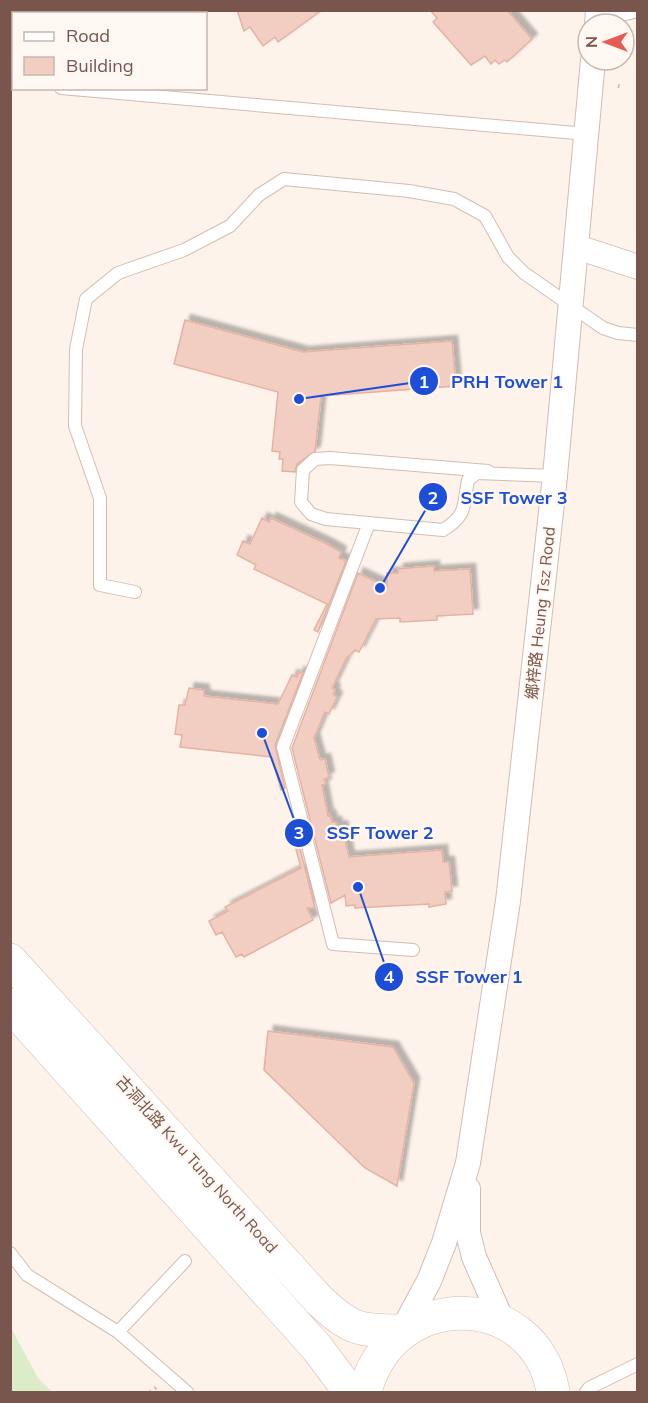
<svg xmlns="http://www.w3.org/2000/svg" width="648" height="1403" font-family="Mulish,'Noto Sans SC',sans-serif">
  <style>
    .green { fill: #dcebc8 }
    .building { fill: #f2cec2; stroke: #e5b2a3; stroke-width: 1.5; filter: url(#shadow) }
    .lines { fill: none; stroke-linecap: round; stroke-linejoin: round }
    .lane-casing { stroke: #d2bcb2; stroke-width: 14 }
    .street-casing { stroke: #d2bcb2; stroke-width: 26 }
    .secondary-casing { stroke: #d5bbaf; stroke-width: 34 }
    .path { stroke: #d8b1a5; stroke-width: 4; stroke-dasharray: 1.5 4.5; stroke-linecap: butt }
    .lane { stroke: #fff; stroke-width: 12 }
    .street { stroke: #fff; stroke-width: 24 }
    .secondary { stroke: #fff; stroke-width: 33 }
    .labels { text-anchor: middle; stroke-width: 4.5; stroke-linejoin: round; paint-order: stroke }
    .street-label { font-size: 16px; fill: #79564d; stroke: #fff8f2 }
    .leader { fill: none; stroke: #1d4ed8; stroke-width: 2 }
    .callout-dot { fill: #1d4ed8; stroke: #fff8f2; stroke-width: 2 }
    .mark-label { font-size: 18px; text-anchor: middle; font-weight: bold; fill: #fff }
    .callout-label { font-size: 18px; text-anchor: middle; font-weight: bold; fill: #1d4ed8; stroke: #fff8f2; stroke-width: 4.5; stroke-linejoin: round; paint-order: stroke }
  </style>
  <defs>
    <filter id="shadow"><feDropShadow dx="5.5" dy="-5.5" stdDeviation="1.5" flood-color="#0004"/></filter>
  </defs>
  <rect width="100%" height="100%" fill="#fdf3eb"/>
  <!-- green -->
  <path class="green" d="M10,1326L38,1378L52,1392H11Z"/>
  <!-- building -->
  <path class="building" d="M237,10H322L278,42L275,37L263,46L250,27L244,31Z
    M430,10H507L532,39L507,62L505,60L499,64L495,60L491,64L485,56L471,65L433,22L437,18Z
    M185,320L303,352L452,341L456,386L321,396L315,451L297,464L295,472L282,471L283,459H279L280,452L272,451L278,392L174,364Z
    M262,518L269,522L271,518L327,544L341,552L339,558L346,561L318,632L314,630L327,604L254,569L256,565L237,555L243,541L250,544Z
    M434,566V571L470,569L473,614L437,616V620L400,622V618L376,619L359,652L355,650L346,659L332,688L335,690L333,694L337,697L329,714L325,712L314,738L320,760L325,759L329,777L324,779L326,784L322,785L328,816L330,815L332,822H336L337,827L342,826L349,857L442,850L443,862H449L452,891L445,892L446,904L429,907V904L355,908V905L346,906L345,895L331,903L292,748L358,573L387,587V573H398V569Z
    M299,672L303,673L275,745L285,788L281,790L272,757L180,747L182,735L175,734L179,705H185L189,688L204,690V696L278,704L292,675L297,677Z
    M297,837L315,908H307L313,920L244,957L242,954L236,957L222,932L216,935L209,921L228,911L225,907L301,868L293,838Z
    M268,1031L393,1047L414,1083L397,1186L365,1168L264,1070Z"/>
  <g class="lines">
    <defs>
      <path id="lane" d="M30,10V14
        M597,21L638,11
        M61,88L587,134
        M488,471L330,458L315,459L303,470L301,502L311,514L326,519L443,530C468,515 463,505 468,480L477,473L555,476
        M369,523L283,747L333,944L413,950
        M135,592L100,585V498L75,426L76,349L86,299L118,273L184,250L230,226L259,195L284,179L409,191L454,199L485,216L508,257L524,273L603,328L618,333L638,335
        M10,1253L27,1275L118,1332L187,1392
        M118,1332L185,1261
        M586,1392L589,1388L638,1364"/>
      <path id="street" d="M597,24L598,10
        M577,247L638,267
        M468,1189V1233L474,1257L503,1323
        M402,1331L429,1281L444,1243L468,1163L508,901L555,476L593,60"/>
      <path id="secondary" d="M10,960L319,1300C351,1330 359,1331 402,1331
        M10,1005L318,1349L350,1392
        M365,1392C392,1285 536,1289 553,1392"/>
    </defs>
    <!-- lane casing -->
    <use href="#lane" class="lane-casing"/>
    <!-- street casing -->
    <use href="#street" class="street-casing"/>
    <!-- secondary casing -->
    <use href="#secondary" class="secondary-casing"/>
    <!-- path -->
    <path class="path" d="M618,86L623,87
      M150,1392L157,1387"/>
    <!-- lane -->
    <use href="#lane" class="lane"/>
    <!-- street -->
    <use href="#street" class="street"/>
    <!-- secondary -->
    <use href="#secondary" class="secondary"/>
  </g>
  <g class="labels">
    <!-- street labels -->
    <g class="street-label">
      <text transform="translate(540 613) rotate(-84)" y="6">鄉梓路 Heung Tsz Road</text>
      <text transform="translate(197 1164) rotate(48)" y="6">古洞北路 Kwu Tung North Road</text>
    </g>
  </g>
  <!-- callouts -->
  <path class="leader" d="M299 399L424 381M380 588L433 497M262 733L299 833M358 887L389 977"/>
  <g class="callout-dot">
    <circle cx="299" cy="399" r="6"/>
    <circle cx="380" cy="588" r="6"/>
    <circle cx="262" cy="733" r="6"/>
    <circle cx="358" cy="887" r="6"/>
    <circle cx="424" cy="381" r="15"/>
    <circle cx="433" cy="497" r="15"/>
    <circle cx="299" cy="833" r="15"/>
    <circle cx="389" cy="977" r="15"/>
  </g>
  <g class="mark-label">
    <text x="424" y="388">1</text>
    <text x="433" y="504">2</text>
    <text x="299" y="839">3</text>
    <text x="389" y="983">4</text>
  </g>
  <g class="callout-label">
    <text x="507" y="388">PRH Tower 1</text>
    <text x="514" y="504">SSF Tower 3</text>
    <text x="380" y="839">SSF Tower 2</text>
    <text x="469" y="983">SSF Tower 1</text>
  </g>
  <!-- border -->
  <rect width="648" height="1403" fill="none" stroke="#79564d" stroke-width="24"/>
  <!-- legend -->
  <rect x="12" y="12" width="195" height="78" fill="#fff8f2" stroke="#c9b7b0" stroke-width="1.5"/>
  <rect x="24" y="32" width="30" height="9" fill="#ffffff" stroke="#c9b7b0" stroke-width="1.5"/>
  <text x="66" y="42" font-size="18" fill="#79564d">Road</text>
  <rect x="24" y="57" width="30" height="18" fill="#f2cec2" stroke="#c9b7b0" stroke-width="1.5"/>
  <text x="66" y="72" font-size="18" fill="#79564d">Building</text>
  <!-- north arrow -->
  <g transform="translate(606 42) rotate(270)"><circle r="28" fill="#fff8f2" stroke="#c9b7b0" stroke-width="1.5"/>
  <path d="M0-4.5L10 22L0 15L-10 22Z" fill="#e65c51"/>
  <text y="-9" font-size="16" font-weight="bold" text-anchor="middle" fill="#79564d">N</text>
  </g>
</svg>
